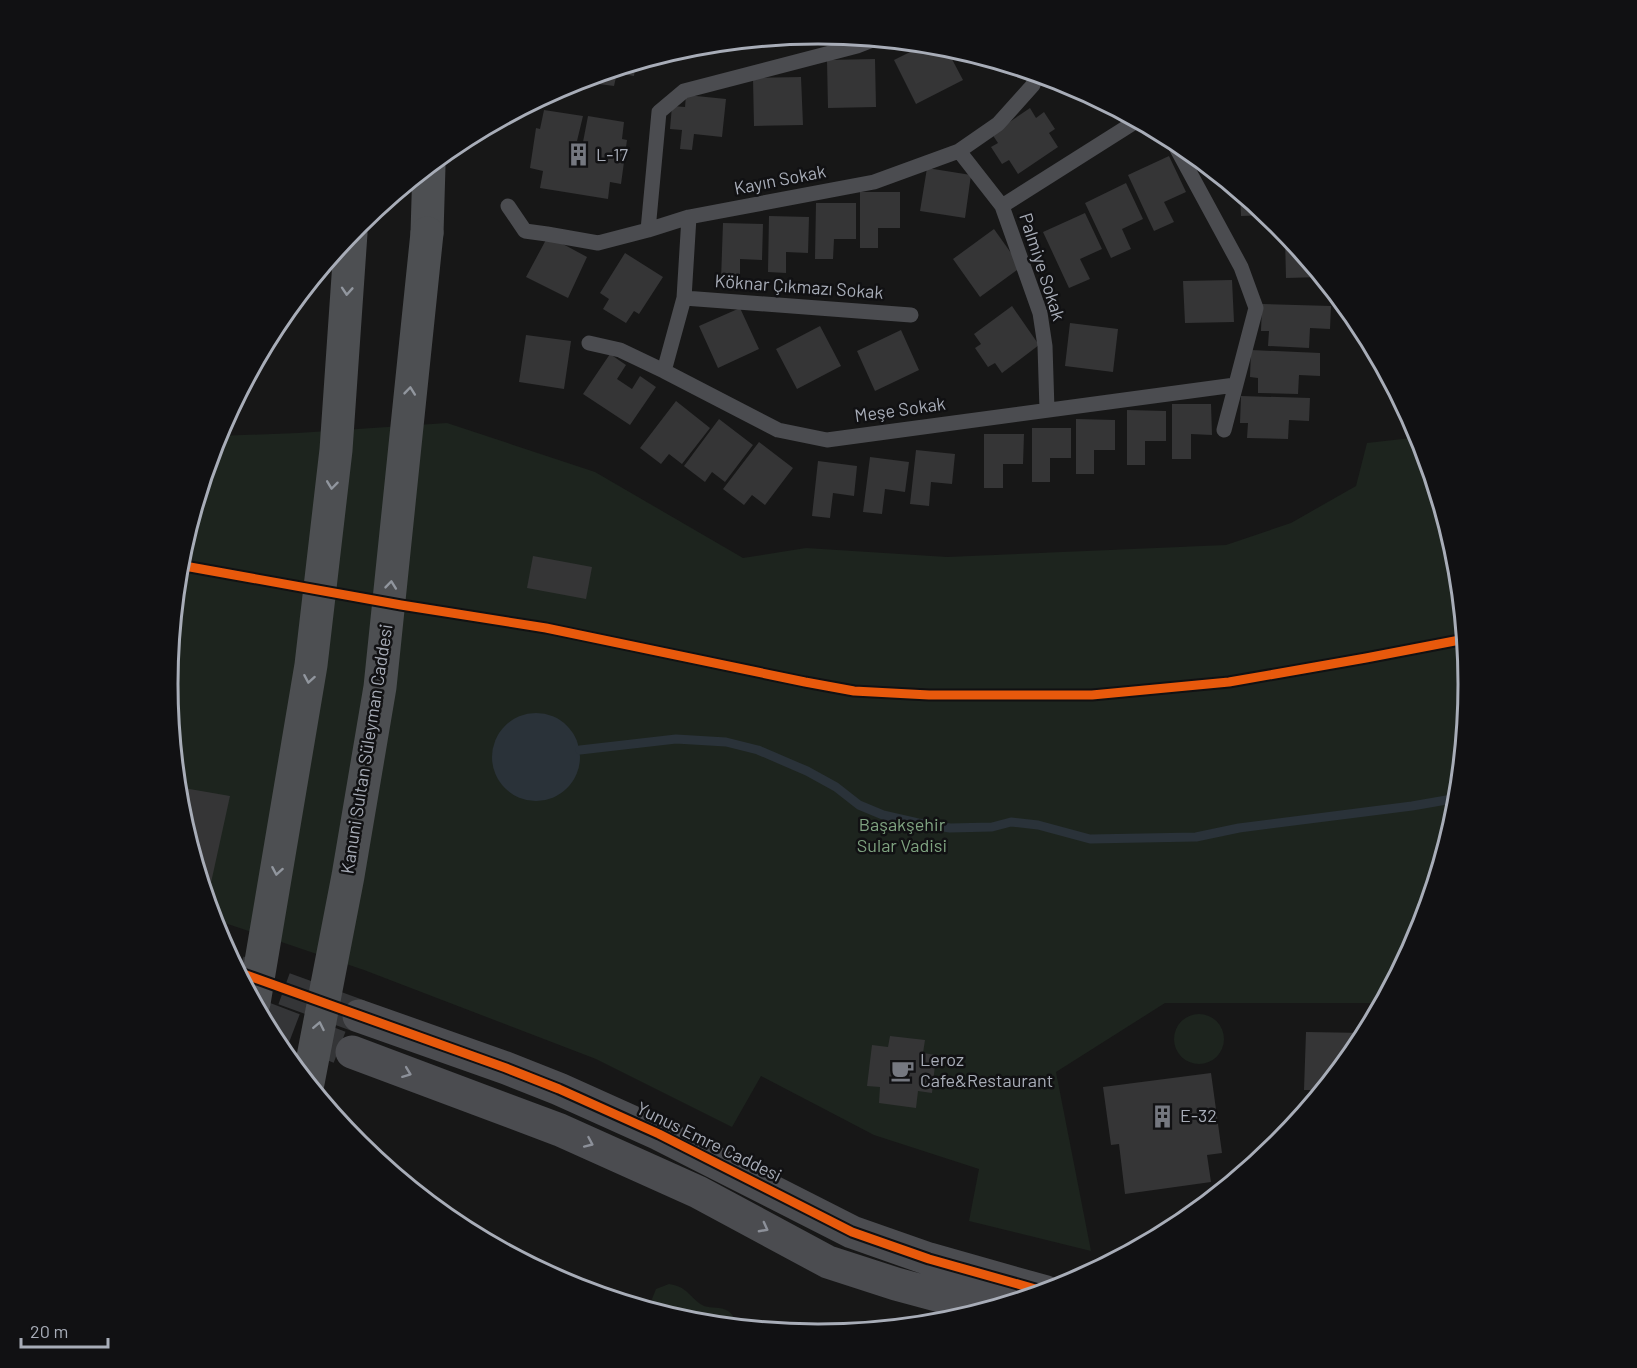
<svg xmlns="http://www.w3.org/2000/svg" width="1637" height="1368" font-family="Barlow,sans-serif">
  <style>
    .green { fill: #1d241e }
    .water { fill: #2a3239 }
    .lines { fill: none; stroke-linecap: round; stroke-linejoin: round }
    .stream { stroke: #2a3239; stroke-width: 9 }
    .building { fill: #353536 }
    .tertiary-tunnel { stroke: #343537; stroke-width: 33; stroke-dasharray: 33 16; stroke-linecap: butt }
    .service { stroke: #4b4c50; stroke-width: 15 }
    .tertiary { stroke: #4b4c50; stroke-width: 33 }
    .primary { stroke: #4d4f52; stroke-width: 33 }
    .primary-bridge { stroke: #4d4f52; stroke-width: 33 }
    .cycleway-casing { stroke: #111113; stroke-width: 13 }
    .cycleway { stroke: #e8590c; stroke-width: 9 }
    .oneway { stroke: #91969e }
    .oneway2 { stroke: #8c9099 }
    .labels { text-anchor: middle; stroke-width: 5; stroke-linejoin: round; paint-order: stroke }
    .poi-label { font-size: 18px; fill: #a8adb8; stroke: #111113; text-anchor: start }
    .street-label { font-size: 18px; fill: #a8adb8; stroke: #111113 }
    .park-label { font-size: 18px; fill: #7fa380; stroke: #111113 }
    .rim { fill: none; stroke: #a8adb8; stroke-width: 3 }
  </style>
  <rect width="100%" height="100%" fill="#171717"/>
  <!-- green -->
  <path class="green" d="M447,423L595,472L743,558L806,548L947,557L1226,545L1291,523L1356,486L1367,443L1420,437L1457,557L1469,684L1457,811L1420,933L1382,1003H1165L1056,1072L1091,1251L969,1221L979,1169L874,1135L761,1076L732,1127L596,1059L364,970L213,919L180,811L168,684L180,557L217,436L298,433Z
    M1174 1039a25 25 0 1 1 50 0a25 25 0 1 1-50 0Z
    M669,1284C689,1287 689,1298 704,1306C712,1309 720,1306 728,1311C734,1315 735,1320 736,1327L693,1323L658,1312L652,1299L656,1289Z"/>
  <!-- water -->
  <path class="water" d="M492 757a44 44 0 1 1 88 0a44 44 0 1 1-88 0Z"/>
  <g class="lines">
    <!-- stream -->
    <path class="stream" d="M580,750L676,739L726,742L758,750L807,771L836,787L859,805L883,815L918,823L950,828L992,827L1011,822L1038,825L1090,839L1196,837L1239,828L1412,806L1458,798"/>
  </g>
  <!-- building -->
  <path class="building" d="M926,44L945,46L963,80L916,104L894,60Z
    M875,59L876,107L828,108L827,60Z
    M636,62L634,76L617,73L614,86L576,81Z
    M801,77L803,125L754,126L753,78Z
    M686,95L726,99L722,137L694,134L692,150L680,149L682,130L670,129L672,106L685,107Z
    M1030,108L1036,118L1044,112L1055,129L1049,133L1058,147L1018,174L1009,160L1002,164L991,147L998,143L992,134Z
    M544,110L583,116L577,141L583,142L588,116L624,122L622,139L627,140L621,184L610,182L608,199L540,188L543,171L530,168L536,128L540,129Z
    M1169,156L1186,192L1164,202L1174,222L1154,231L1128,175Z
    M927,168L971,175L965,218L920,211Z
    M1126,183L1143,219L1122,229L1131,249L1111,258L1085,203Z
    M860,192H900V228H878V248H860Z
    M1240,192L1260,209L1268,215L1241,216Z
    M816,203H856V239H834L833,259H815Z
    M1085,213L1102,249L1080,259L1090,279L1069,288L1043,232Z
    M769,216L809,217L808,253L786,252V273L768,272Z
    M723,223L763,224L762,260L740,259V280H721Z
    M994,229L1021,267L980,297L953,259Z
    M548,236L587,257L568,298L526,277Z
    M1285,237H1289L1322,277L1286,278Z
    M625,253L663,277L639,314L634,311L626,323L603,309L609,299L600,293Z
    M1232,280L1234,322L1185,323L1183,281Z
    M1262,304L1331,306L1330,329L1310,328L1309,348L1268,346L1269,331H1261Z
    M1012,306L1039,345L1002,373L995,363L988,367L975,348L981,344L974,334Z
    M740,308L759,349L718,368L699,326Z
    M1070,323L1118,329L1113,372L1065,366Z
    M820,326L841,366L797,389L776,349Z
    M901,330L919,370L875,391L857,351Z
    M526,335L571,341L564,389L519,382Z
    M1251,350L1320,353V376L1299,375L1298,394L1258,393V378L1250,377Z
    M610,354L626,365L617,379L632,389L640,376L656,387L630,425L583,394Z
    M1241,396L1310,398L1309,421L1289,420L1288,439L1247,438L1248,423H1240Z
    M676,401L710,428L682,464L669,454L661,464L640,448Z
    M1172,404H1211L1212,435L1191,434V459H1172Z
    M1127,410L1166,411V441H1145V465H1127Z
    M719,419L753,445L725,482L712,472L705,482L684,466Z
    M1076,419L1115,420V450H1094V474H1076Z
    M1032,428H1071V458H1050V482H1032Z
    M984,434H1024L1023,464H1003V488H984Z
    M759,442L793,468L765,505L752,495L744,505L723,489Z
    M916,450L955,454L952,484L931,482L929,506L910,504Z
    M870,457L909,462L905,492L885,489L882,514L863,512Z
    M818,461L857,466L854,496L833,493L830,518L812,516Z
    M533,556L592,567L586,599L527,588Z
    M178,787L230,796L207,901L180,811Z
    M1306,1032L1366,1033L1360,1046L1312,1104V1090H1304Z
    M890,1036L925,1040L923,1053L936,1055L932,1093L918,1091L916,1108L879,1103L880,1087L867,1086L872,1045L888,1047Z
    M1211,1073L1222,1153L1207,1155L1211,1182L1125,1194L1119,1144L1111,1145L1103,1087Z"/>
  <g class="lines">
    <!-- tertiary-tunnel -->
    <path class="tertiary-tunnel" d="M238,972L359,1016
      M263,1018L352,1052"/>
    <!-- service -->
    <path class="service" d="M1171,138L1241,267L1256,308L1224,430
      M959,151L1002,206L1040,313L1045,346L1047,410
      M508,206L525,231L547,234L598,243L648,230L689,217L874,182L959,151L998,124L1033,85L1036,73
      M1002,206L1138,120
      M648,230L659,112L684,91L857,46L875,39
      M684,298L911,315
      M589,343L620,350L664,371L778,430L827,440L1235,385
      M664,371L684,298L689,217"/>
    <!-- tertiary -->
    <path class="tertiary" d="M359,1016L506,1068L559,1089L659,1134L852,1232L929,1259L1046,1292
      M352,1052L560,1130L698,1192L828,1262L896,1284L989,1309"/>
    <!-- primary -->
    <path class="primary" d="M427,233L429,166"/>
    <!-- primary-bridge -->
    <path class="primary-bridge" d="M254,1003L311,665L336,450L351,233
      M308,1083L348,876L380,687L427,233"/>
    <defs>
      <path id="cycleway" d="M179,565L401,605L546,628L805,682L854,691L929,695H1092L1229,682L1366,658L1465,639
        M238,972L506,1068L559,1089L659,1134L852,1232L929,1259L1046,1292"/>
    </defs>
    <!-- cycleway casing -->
    <use href="#cycleway" class="cycleway-casing"/>
    <!-- cycleway -->
    <use href="#cycleway" class="cycleway"/>
  </g>
  <!-- one-way arrows -->
  <defs><path id="oneway-chevron" d="M-2-3.5L2.5 0L-2 3.5" fill="none" stroke-width="1.6" stroke-linecap="round" stroke-linejoin="round" transform="scale(1.5)"/></defs>
  <g class="oneway">
    <use href="#oneway-chevron" transform="translate(347 291) rotate(94)"/>
    <use href="#oneway-chevron" transform="translate(410 391) rotate(-84)"/>
    <use href="#oneway-chevron" transform="translate(332 485) rotate(97)"/>
    <use href="#oneway-chevron" transform="translate(391 585) rotate(-84)"/>
    <use href="#oneway-chevron" transform="translate(309 679) rotate(100)"/>
    <use href="#oneway-chevron" transform="translate(277 871) rotate(100)"/>
    <use href="#oneway-chevron" transform="translate(319 1026) rotate(-79)"/>
  </g>
  <g class="oneway2">
    <use href="#oneway-chevron" transform="translate(407 1073) rotate(21)"/>
    <use href="#oneway-chevron" transform="translate(589 1143) rotate(24)"/>
    <use href="#oneway-chevron" transform="translate(764 1228) rotate(28)"/>
  </g>
  <!-- icons -->
  <defs>
    <symbol id="building-bare" viewBox="-9 -9 18 18"><path d="M-4-6H4V6H1V3H-1V6H-4ZM-2.5-4.3h1.7v1.8h-1.7ZM.8-4.3h1.7v1.8H.8ZM-2.5-1h1.7V.8h-1.7ZM.8-1h1.7V.8H.8Z" fill="#757880" stroke="#111113" stroke-width="2.5" paint-order="stroke"/></symbol>
    <symbol id="cafe-bare" viewBox="-9 -9 18 18"><path d="M-5.5-4.5H6V0H3Q3 3.5 0 3.5H-2.5Q-5.5 3.5-5.5 0ZM3-3.2v2h1.7v-2ZM-6 4.5H4V6H-6Z" fill="#757880" stroke="#111113" stroke-width="2.5" paint-order="stroke"/></symbol>
  </defs>
  <g fill-rule="evenodd">
    <use href="#building-bare" x="562" y="138" width="33" height="33"/>
    <use href="#cafe-bare" x="886" y="1054" width="33" height="33"/>
    <use href="#building-bare" x="1146" y="1100" width="33" height="33"/>
  </g>
  <g class="labels">
    <!-- poi labels -->
    <g class="poi-label">
      <text x="596" y="161">L-17</text>
      <text x="920" y="1066">Leroz<tspan x="920" dy="21">Cafe&amp;Restaurant</tspan></text>
      <text x="1180" y="1122">E-32</text>
    </g>
    <!-- street labels -->
    <g class="street-label">
      <text transform="translate(780 180) rotate(-11)" y="6">Kayın Sokak</text>
      <text transform="translate(1042 267) rotate(72)" y="6">Palmiye Sokak</text>
      <text transform="translate(799 287) rotate(4)" y="6">Köknar Çıkmazı Sokak</text>
      <text transform="translate(900 410) rotate(-8)" y="6">Meşe Sokak</text>
      <text transform="translate(367 749) rotate(-81)" y="6">Kanuni Sultan Süleyman Caddesi</text>
      <text transform="translate(709 1142) rotate(26)" y="6">Yunus Emre Caddesi</text>
    </g>
    <!-- park labels -->
    <g class="park-label">
      <text x="902" y="831">Başakşehir<tspan x="902" dy="21">Sular Vadisi</tspan></text>
    </g>
  </g>
  <!-- crop -->
  <path d="M0 0H1637V1368H0ZM178 684a640 640 0 1 1 1280 0a640 640 0 1 1-1280 0Z" fill="#111113" fill-rule="evenodd"/>
  <path class="rim" d="M178 684a640 640 0 1 1 1280 0a640 640 0 1 1-1280 0Z"/>
  <!-- scale -->
  <path d="M21 1338v9h87v-9" fill="none" stroke="#a8adb8" stroke-width="3"/>
  <text x="30" y="1338" font-size="18" fill="#a8adb8" stroke="#111113" stroke-width="4.5" paint-order="stroke">20 m</text>
</svg>
